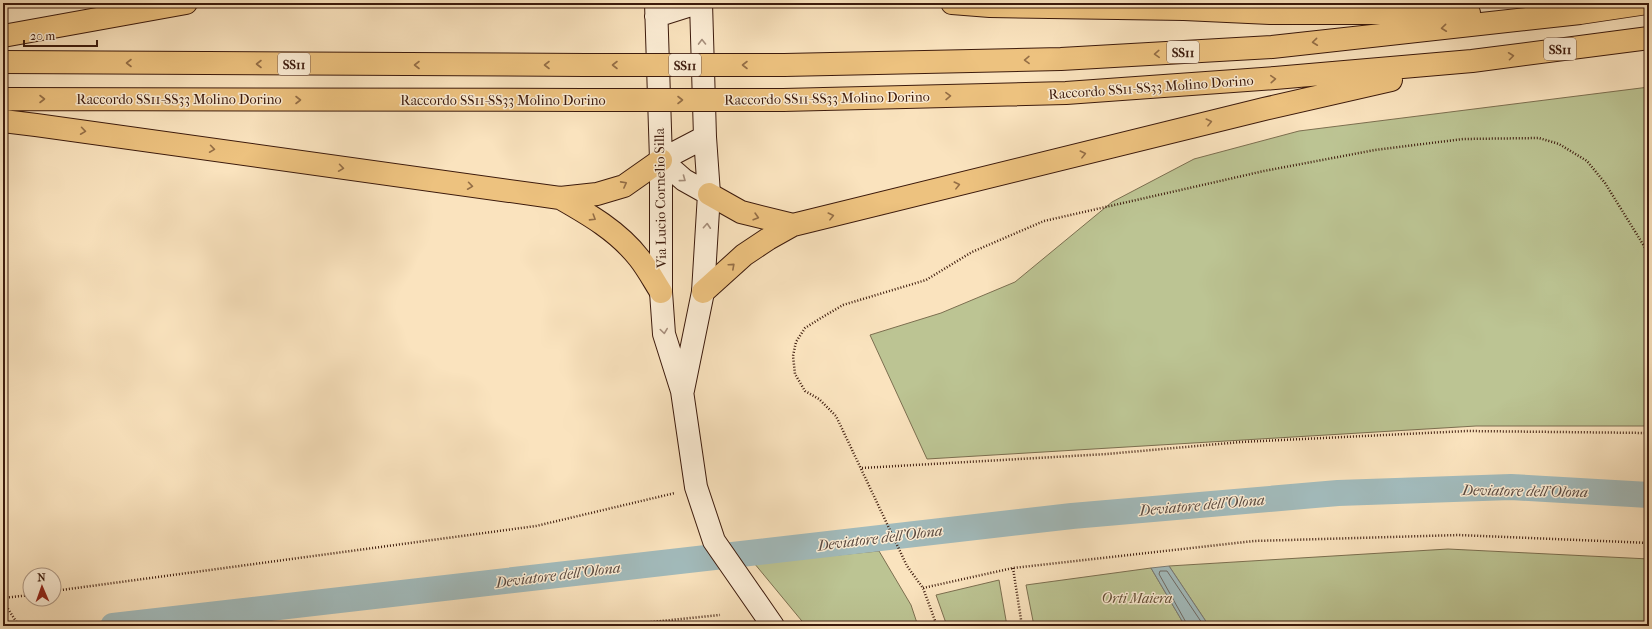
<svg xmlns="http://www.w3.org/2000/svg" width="1652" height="629" font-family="'IM FELL French Canon',serif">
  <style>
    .green { fill: #bcc493; stroke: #7c6f50 }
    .water { fill: #a2bbbc; stroke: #797b76 }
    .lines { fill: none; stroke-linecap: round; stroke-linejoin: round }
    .shore { stroke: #6f6a64; stroke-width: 1 }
    .canal { stroke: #a2bbbc; stroke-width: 26 }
    .secondary-casing { stroke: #3c1a0c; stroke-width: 24 }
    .highway-casing { stroke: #3c1a0c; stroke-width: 24 }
    .path { stroke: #3c1a0c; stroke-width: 2.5; stroke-dasharray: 1 2; stroke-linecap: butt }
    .secondary { stroke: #fcedd5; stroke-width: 22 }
    .highway { stroke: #edc27f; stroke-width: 22 }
    .highway-bridge-casing { stroke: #3c1a0c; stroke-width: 24; stroke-linecap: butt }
    .highway-bridge { stroke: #edc27f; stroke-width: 22 }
    .oneway { stroke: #946e46 }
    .oneway2 { stroke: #a68e7b }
    .labels { text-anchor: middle; stroke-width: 3; stroke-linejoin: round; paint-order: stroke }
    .shield { fill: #fcedd5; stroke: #765948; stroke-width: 1 }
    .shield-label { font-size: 13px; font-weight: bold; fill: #3c1a0c }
    .street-label { font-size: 14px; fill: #3c1a0c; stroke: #fcedd5 }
    .park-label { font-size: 14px; font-style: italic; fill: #624d34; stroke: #fcedd5 }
    .water-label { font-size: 15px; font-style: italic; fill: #5b4a41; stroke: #fcedd5 }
  </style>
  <rect width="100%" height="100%" fill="#fae3be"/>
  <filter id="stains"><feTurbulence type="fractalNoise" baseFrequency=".005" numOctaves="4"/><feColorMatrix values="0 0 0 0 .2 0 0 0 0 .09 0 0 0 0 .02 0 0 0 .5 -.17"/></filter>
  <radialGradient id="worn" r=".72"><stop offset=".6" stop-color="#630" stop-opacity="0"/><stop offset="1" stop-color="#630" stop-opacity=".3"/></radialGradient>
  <!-- green -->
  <path class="green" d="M1649,87V426H1476L927,459L870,335L941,313L1015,282L1112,202L1194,159L1299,131Z
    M1448,549L1649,559V626H1209L1169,566Z
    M879,551L911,605L918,626H806L754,563Z
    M1151,568L1185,626H1034L1026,585Z
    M999,580L1007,626H947L936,595Z"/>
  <!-- water -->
  <path class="water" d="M1169,566L1209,626H1185L1151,568Z"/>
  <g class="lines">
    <!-- shore -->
    <path class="shore" d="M1188,626L1159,574L1160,571H1167L1204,626"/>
    <!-- canal -->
    <path class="canal" d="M113,626L1072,516L1338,493L1511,487L1649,495"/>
    <defs>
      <path id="secondary" d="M656,3L661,160V292L664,334L682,391L696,487L714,541L773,626
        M656,16L697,3
        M661,160L684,180L709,194
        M661,160L705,137
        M683,390L703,292L709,194L705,137L701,3"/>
      <path id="highway" d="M952,3L990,6L1184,9L1270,13H1469
        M3,36L186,3
        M3,62L586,65
        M784,65L1061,59L1272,47L1580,13L1647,3
        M3,99L585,100
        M783,100L1066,93L1275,78L1472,61L1649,38
        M3,121L36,125L560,198L597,194L624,186L661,160
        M709,194L741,212L793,225
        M560,198C588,214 618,231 639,258C647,268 654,281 661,292
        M703,292L744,255L768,239L793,225L1264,109L1391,80"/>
    </defs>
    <!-- secondary casing -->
    <use href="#secondary" class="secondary-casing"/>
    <!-- highway casing -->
    <use href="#highway" class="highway-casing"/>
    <!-- path -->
    <path class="path" d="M862,468L1107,454L1241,442L1467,431L1649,433
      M1013,568L1022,626
      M923,588L1013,568L1254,541L1459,535L1649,543
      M54,591L536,526L675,493
      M3,598L30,595
      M3,601L19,626
      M612,626L720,615
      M937,626L923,588L907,566L836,416L819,399L805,391L795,374L793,356L796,342L805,328L821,318L843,305L926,280L972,252L1044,221L1264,171L1375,150L1463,139L1539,138L1559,144L1587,161L1605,183L1649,254"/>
    <!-- secondary -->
    <use href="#secondary" class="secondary"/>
    <!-- highway -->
    <use href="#highway" class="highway"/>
    <defs>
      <path id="highway-bridge" d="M586,65H784
        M585,100H783"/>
    </defs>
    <!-- highway-bridge casing -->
    <use href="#highway-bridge" class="highway-bridge-casing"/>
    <!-- highway-bridge -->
    <use href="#highway-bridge" class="highway-bridge"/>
  </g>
  <!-- one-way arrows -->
  <defs><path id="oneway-chevron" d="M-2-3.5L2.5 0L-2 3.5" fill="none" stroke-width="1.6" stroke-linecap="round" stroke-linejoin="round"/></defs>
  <g class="oneway">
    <use href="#oneway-chevron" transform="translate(1444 28) rotate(174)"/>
    <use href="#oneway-chevron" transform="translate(1315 42) rotate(174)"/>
    <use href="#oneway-chevron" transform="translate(1157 54) rotate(177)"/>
    <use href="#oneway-chevron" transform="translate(1511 56) rotate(-7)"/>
    <use href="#oneway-chevron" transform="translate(1027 60) rotate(179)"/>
    <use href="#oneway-chevron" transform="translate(129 63) rotate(-180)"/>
    <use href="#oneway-chevron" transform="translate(259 64) rotate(-180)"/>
    <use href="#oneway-chevron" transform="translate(417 65) rotate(180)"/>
    <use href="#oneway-chevron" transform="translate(547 65) rotate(180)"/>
    <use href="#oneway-chevron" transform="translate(615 65) rotate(180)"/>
    <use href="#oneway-chevron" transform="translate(745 65) rotate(180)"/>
    <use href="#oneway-chevron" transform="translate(1273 79) rotate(-4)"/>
    <use href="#oneway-chevron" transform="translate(948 96) rotate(-1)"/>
    <use href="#oneway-chevron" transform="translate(42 99)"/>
    <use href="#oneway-chevron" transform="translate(298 100)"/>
    <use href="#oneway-chevron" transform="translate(680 100)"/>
    <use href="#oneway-chevron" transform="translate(1209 122) rotate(-14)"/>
    <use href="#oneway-chevron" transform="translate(83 131) rotate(8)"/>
    <use href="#oneway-chevron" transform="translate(212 149) rotate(8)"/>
    <use href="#oneway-chevron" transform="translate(1083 154) rotate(-14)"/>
    <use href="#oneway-chevron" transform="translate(341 168) rotate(8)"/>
    <use href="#oneway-chevron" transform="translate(624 184) rotate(-28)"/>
    <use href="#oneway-chevron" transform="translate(957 185) rotate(-14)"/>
    <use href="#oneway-chevron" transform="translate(470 186) rotate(8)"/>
    <use href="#oneway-chevron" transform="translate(831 216) rotate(-14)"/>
    <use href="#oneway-chevron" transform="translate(756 217) rotate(16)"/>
    <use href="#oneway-chevron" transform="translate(593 218) rotate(32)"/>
    <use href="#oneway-chevron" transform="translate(732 266) rotate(-42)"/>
  </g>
  <g class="oneway2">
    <use href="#oneway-chevron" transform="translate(702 42) rotate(-91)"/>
    <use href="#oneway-chevron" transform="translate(683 179) rotate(36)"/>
    <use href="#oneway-chevron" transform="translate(707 226) rotate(-86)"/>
    <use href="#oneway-chevron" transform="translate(664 331) rotate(82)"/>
  </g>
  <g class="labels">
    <!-- shield labels -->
    <g class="shield">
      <rect x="1544" y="38" width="32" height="22" rx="3"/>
      <rect x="1167" y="41" width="32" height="22" rx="3"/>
      <rect x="278" y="53" width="32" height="22" rx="3"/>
      <rect x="669" y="54" width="32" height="22" rx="3"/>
    </g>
    <g class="shield-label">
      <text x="1560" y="54">SS11</text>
      <text x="1183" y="57">SS11</text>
      <text x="294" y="69">SS11</text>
      <text x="685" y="70">SS11</text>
    </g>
    <!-- street labels -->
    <g class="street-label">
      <text transform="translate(1151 87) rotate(-4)" y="5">Raccordo SS11-SS33 Molino Dorino</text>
      <text transform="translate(827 98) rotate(-1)" y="5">Raccordo SS11-SS33 Molino Dorino</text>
      <text x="179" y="104">Raccordo SS11-SS33 Molino Dorino</text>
      <text x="503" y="105">Raccordo SS11-SS33 Molino Dorino</text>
      <text transform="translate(660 198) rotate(-91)" y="5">Via Lucio Cornelio Silla</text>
    </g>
    <!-- park labels -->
    <g class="park-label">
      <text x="1137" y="603">Orti Maiera</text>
    </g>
    <!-- water labels -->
    <g class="water-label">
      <text transform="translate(1525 491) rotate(1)" y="5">Deviatore dell'Olona</text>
      <text transform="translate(1202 505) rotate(-5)" y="5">Deviatore dell'Olona</text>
      <text transform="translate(880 538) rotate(-7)" y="5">Deviatore dell'Olona</text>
      <text transform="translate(558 575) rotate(-7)" y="5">Deviatore dell'Olona</text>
    </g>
  </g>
  <!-- margin -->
  <rect width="1652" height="629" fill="none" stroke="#fae3be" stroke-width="16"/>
  <rect x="4" y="4" width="1644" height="621" fill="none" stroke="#3c1a0c" stroke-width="2"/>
  <rect x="8" y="8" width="1636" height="613" fill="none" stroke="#3c1a0c"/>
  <!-- north arrow -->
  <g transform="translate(42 587) rotate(358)"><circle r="19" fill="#fcedd5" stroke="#af9985"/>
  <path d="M0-3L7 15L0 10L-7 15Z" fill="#8f2418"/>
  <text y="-6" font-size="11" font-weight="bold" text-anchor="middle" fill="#3c1a0c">N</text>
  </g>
  <!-- scale -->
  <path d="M24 40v6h73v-6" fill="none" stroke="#3c1a0c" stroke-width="2"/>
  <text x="30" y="40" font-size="12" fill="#3c1a0c" stroke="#fcedd5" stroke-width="3" paint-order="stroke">20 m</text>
  <rect width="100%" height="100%" filter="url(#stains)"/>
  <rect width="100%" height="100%" fill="url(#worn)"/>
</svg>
